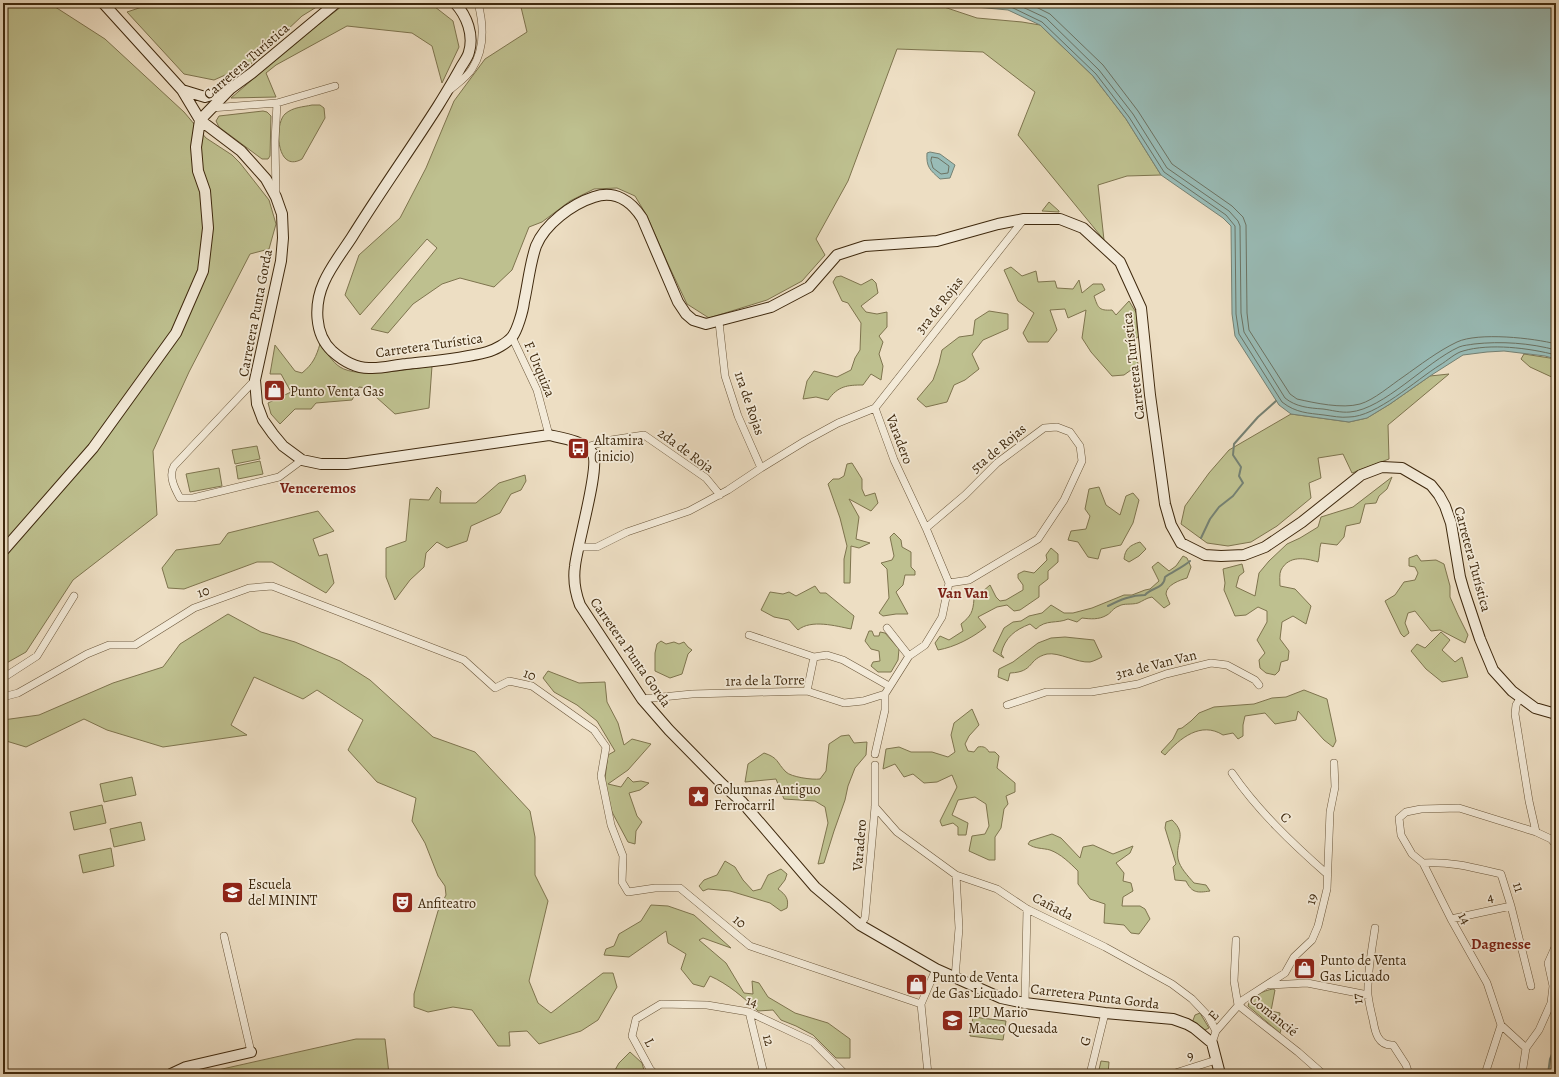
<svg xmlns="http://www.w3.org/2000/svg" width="1559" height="1077" font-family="Alegreya,serif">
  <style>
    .green { fill: #bec08f; stroke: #7e744e }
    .water { fill: #99bcb7; stroke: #758173 }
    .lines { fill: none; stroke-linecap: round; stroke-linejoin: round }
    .shore { stroke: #6c7262; stroke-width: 1 }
    .stream { stroke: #758173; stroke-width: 2 }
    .street-casing { stroke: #6a563a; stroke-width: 8 }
    .secondary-casing { stroke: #3e280d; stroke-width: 12 }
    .street { stroke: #f3ead8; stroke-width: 7 }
    .secondary { stroke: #f3ead8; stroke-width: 10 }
    .labels { text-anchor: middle; stroke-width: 3.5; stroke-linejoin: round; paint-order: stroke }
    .street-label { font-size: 14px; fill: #3e280d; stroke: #f3ead8 }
    .poi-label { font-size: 14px; fill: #3e280d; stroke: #f3ead8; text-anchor: start }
    .neighbourhood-label { font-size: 15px; font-weight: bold; fill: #7a1f14; stroke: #f3ead8 }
  </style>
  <rect width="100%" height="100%" fill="#eddec3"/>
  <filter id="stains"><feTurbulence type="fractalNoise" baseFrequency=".005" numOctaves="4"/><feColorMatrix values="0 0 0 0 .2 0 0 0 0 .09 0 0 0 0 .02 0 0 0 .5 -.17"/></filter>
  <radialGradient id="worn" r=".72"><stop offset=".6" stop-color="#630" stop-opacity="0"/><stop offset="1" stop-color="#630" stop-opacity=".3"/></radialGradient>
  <!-- green -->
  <path class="green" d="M3,3H49L105,39L184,112L206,138L232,155L240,163L269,200L276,224L269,249L250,254L189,372L153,451L157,515L73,580L26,652L3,665Z
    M154,3H323L302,16L252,63L214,80L184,74L127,12Z
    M346,3H430L453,21L459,47L442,83L432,46L412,33L347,26L276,65L266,73L276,97L231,98L296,42Z
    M520,3H932L977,18L1022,22L1040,25L1093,76L1126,119L1161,175L1127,176L1098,185L1104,240L1018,135L1035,92L983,52L897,49L848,181L816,239L825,255L802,281L767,300L709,318L687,304L668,264L647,216L635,196L617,188L594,189L570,201L542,222L529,227L512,270L494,287L460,278L442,284L413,304L388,333L371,329L437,248L427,239L360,315L345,295L359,255L400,218L426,168L454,101L485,59L527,32Z
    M312,105H320L324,108L325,118L302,159C276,174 274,124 285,114C293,107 303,107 312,105Z
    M263,111L267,112L271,116L270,156L268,159H262L219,127L216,121L219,116Z
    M1049,202L1059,211V212L1042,211Z
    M1011,267L1022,276L1036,271L1038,282L1055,281L1057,288L1073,289L1079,280L1082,293L1093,284H1102L1105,290L1094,296C1098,307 1098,311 1112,310L1116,315L1129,301L1137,314V327L1139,336L1135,339L1138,365L1124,375L1112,376L1091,352L1082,338L1086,310L1068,318L1065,309L1050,310L1057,330L1048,342H1028L1023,333L1034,313L1018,301L1004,270Z
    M841,276L861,285L872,279L876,283L878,293L861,306L866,312L877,314L887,312V327L879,336L883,342L879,354L883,366L881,380L871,374L863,385C847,385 838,386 828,400L816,397L803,399L807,381L814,371L837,377L851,370L855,358L860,350L861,323L848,303L842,301L833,282L836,277Z
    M989,311L1008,314V329L983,340L972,354L979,369L965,380L954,385L947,402L926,407L917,399L933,380L939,363L942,350L959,337L973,335L975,320Z
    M320,344C326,351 332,362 340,367C358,379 410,369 432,366L429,408L395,414L366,388L359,387L352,400L316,403L311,409H295L280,424L271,414L268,403L291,392L281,374H270L275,345L295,371L302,373C313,364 316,357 320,344Z
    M1524,354L1556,359V379L1530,367L1521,359Z
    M1449,374L1388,425L1389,459L1352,473L1343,454L1318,458L1321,478L1309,483L1311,498L1277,526L1251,542L1228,546L1207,543L1181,524L1185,506L1209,473L1229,450L1291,414L1349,422L1367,418L1390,404L1430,376Z
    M257,446L260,459L235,464L232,450Z
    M260,461L263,474L238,479L236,466Z
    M852,463L862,479V489L865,496L875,493L878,503L871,511L849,499L859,517L856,539L870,543L859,548L851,546L850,583H844V559L847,546L840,518L828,484L833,479H839L844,476L847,464Z
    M219,468L222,486L190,492L186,474Z
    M525,475L526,481L521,490L511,494L500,513L471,526L467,541L447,548L437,542L426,553L424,567L410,580L395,600L386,577V548L406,541L410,499L429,500L437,487L441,491L440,503H476L499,483Z
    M1392,477L1387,489L1379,496L1376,503L1365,504L1360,523L1346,526L1344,537L1337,545L1321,543C1319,549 1320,555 1318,562C1305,558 1289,555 1281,570C1279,574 1280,581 1280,586L1295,589L1311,606L1306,624L1293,616L1282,622L1280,639L1289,651L1288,660L1281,662L1279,671L1275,675L1266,673L1260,668L1259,660L1265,653L1257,640L1267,622V611L1258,607L1246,615L1235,616L1224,590L1225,583L1223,569L1242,564L1244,572L1239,576L1236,587L1255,596L1259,573L1269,561L1287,544L1300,538L1318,527L1321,517L1353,507Z
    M1099,487L1106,505L1120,515L1126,496L1133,493L1139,500L1133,523L1121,545L1101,549L1098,559L1088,557L1078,542L1068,540L1071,531L1086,529L1090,516L1085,509L1089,489Z
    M318,511L334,531L313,539L319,556L327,554L334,583L326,593L272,562H257L184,589L168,588L162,568L176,550L220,544L228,533Z
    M894,533L901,540L902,547L911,552V567L915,571V575H905L903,585L896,592L908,614H896L883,616L879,613L889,598L887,569L881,563L892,560L894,556L890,537Z
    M1140,542L1146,549L1139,556L1129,562L1124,559C1125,549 1130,545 1140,542Z
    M1051,548L1058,554V562L1048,571V579L1039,586V597L1020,610L1014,611L1007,605L997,607L978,617L986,627C972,638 955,647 938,650L935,643L940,636L949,640L963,631L961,624C971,616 973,612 974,599L990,585L996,597L1000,601L1006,600L1023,590V585L1018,578V574L1024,571L1034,573L1047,560L1046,555Z
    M1417,555L1421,561L1436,560L1444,564L1450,586V597L1458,615L1468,635L1465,643L1440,630L1431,631L1415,611L1408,613L1405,623L1409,633L1404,637L1401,634L1385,601L1395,595L1404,582L1415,580L1418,573L1415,567L1409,566V558Z
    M1183,556L1187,558L1191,567L1187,578C1180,580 1166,585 1166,594C1167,597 1169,602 1170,604L1164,608L1152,597C1146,598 1143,601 1138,603C1131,605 1124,603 1119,606C1113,608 1111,613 1107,615C1099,620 1090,619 1082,618L1077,622L1068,619C1057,624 1046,619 1036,629L1030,624C1015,630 1005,637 1001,654L1004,658L993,651L1004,628L1013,622L1021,621L1029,616L1042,613L1051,605L1064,613H1073L1092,608L1124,595H1132L1145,590L1150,589L1159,581L1152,567L1158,562L1169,571L1176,566Z
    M815,586L820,593H826L854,616L851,629C836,626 811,619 798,630L789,620L774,617L761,610L770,592L783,594L789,592L796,596Z
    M228,614L261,632L295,642L340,661L370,680L433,737L475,752L530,811L535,837V875L548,901L529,981L538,1003L551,1013L603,973H613L617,987L598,1020L581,1031L539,1044L527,1031L509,1032L510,1046H498L472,1010L453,1007L428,1012L414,1007V994L438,911L446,895L445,886L438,876L425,843L412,821L416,798L377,782L348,750L363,720L317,690L303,699L254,677L231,725L247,735L163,747L107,730L84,719L26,747L3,740V720L39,715L113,683L163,667L180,644Z
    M869,631H872L874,636H879L880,632L885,633L899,649L898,660L891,672H878L871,666L873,662L880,661L879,651L871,649L865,641Z
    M1441,632L1450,640L1442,650L1455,662L1462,657L1468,677L1442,682L1426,669L1411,651L1417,644L1425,648Z
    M1065,637L1094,640L1102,657C1098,659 1094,661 1090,662C1077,663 1059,652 1047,654C1027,659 1035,672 1010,673L1008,681L998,677L999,669L1013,662L1038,643L1051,638Z
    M661,641L666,644L674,642L679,644L684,642L688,647L692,650L688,654L682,674L670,678L655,671V653L657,644Z
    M548,671L579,683L605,682L607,702L618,723L624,745L632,739L651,744L628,770L608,784L621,787L628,777L633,782L641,781L649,783L640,790L629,793L637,816L642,822L636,831L635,844L628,842L612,812L604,786L608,755L615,751L597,721L577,705L554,692L543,678Z
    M1304,690L1327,699L1336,741L1333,747L1324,740L1298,711L1296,720L1275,724L1265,713L1245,716L1243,725V736L1238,739L1233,733L1223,735C1201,721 1180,738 1165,755L1161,752L1173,739L1178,729L1182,728L1191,721L1199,713L1214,707L1254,704L1272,698L1286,697Z
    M972,709L979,725L969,736L965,744L968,751L974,752L978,747C983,746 986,747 989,752H995L999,756L997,768L1015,783V792L1006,796L1008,804L1004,809L1001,828L995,837V860H989L969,851L972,836L985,834L989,826L986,804L975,797L958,800L952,815L968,823L966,835H958V827L953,823L942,826L940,821L957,787L952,775L937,782L924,783L913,774L904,777L895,764L883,769L886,749L899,747L911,752H932L948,757L955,752L951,735L954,723Z
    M849,735L854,743L867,742L866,755L855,768L848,786L845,800L834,831L824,863L818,864L828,823L825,807L815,801L784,799L776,779L745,782L748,764L764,753C779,758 776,762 786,772C791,777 812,780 820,779L826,771L829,744L841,736Z
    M132,777L136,795L104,802L100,784Z
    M102,805L106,823L74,830L70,812Z
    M1172,820C1188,835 1175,842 1178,859C1180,868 1188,876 1194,883L1206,885L1210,891C1197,893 1192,893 1186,881L1175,880L1173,867L1176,864L1165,828L1166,822Z
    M141,822L145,840L114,847L110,829Z
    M1052,834L1061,838L1080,858L1083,847L1093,845L1113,854L1133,846L1130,853L1116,863L1124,873L1123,881L1131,883L1133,891L1123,897L1122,906H1140L1145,909L1150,919L1139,934L1131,933L1124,925L1104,923L1105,904L1090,899L1078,884V871C1070,863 1061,854 1050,850C1043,848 1035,849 1028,844L1030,841Z
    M111,848L114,866L83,873L79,855Z
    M725,861L735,867L743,880L753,891L761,889L768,875L781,869L787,874L785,880L778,889C786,895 789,899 787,908L781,911L770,903L730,891L708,889L703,891L699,886L704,880L717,875Z
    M651,905L668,906L694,915L731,948L703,938L699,940L726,963L744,993L753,994L752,981L759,983L768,997L795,1013L828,1023L850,1039V1058H836L813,1035L796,1026L781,1020L773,1010L758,1011C743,997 728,984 710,976L704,987L693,984L681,969L686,954L668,943L666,931L629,957L604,955L606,949L614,946L619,934L641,921Z
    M1273,989L1275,990L1271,1011L1280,1013L1279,1019L1284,1020L1280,1033L1248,1006C1249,997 1265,990 1273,989Z
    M1200,1013L1209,1028L1203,1031L1192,1023L1195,1015Z
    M973,1017L1006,1021L1003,1040L970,1036Z
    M356,1039H385L389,1074H200Z
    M630,1052L642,1063L645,1074H619L615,1070L619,1063Z
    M1101,1061L1109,1062L1108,1074H1098Z"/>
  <!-- water -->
  <path class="water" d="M955,3H1556V359L1545,356L1504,351L1487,352L1463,355L1430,376L1390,404L1367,418L1349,422L1291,414L1279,405L1235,336L1232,314L1231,226L1223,218L1161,175L1126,119L1093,76L1040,25L1008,10L965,6Z
    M930,152L940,154L955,165L950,178L940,179C930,170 926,167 927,153Z"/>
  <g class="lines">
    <!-- shore -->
    <path class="shore" d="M973,3L1009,6L1042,22L1096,74L1129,117L1164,172L1226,215L1235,226L1236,314L1239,334L1282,402C1296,413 1308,413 1324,415C1332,416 1341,418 1349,417C1376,417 1416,380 1440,365C1447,361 1455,353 1463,351C1490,343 1529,348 1556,355
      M1014,3L1046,18L1099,70L1133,114L1167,168L1229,211L1238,221L1240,226L1241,313L1244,332L1285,398C1296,407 1309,408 1323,409C1331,410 1341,413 1350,412C1384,409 1426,362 1459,347C1464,345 1469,345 1474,344C1501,341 1530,343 1556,350
      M1028,3L1050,14L1103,65L1138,111L1172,164L1232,206L1243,217L1246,225L1247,313L1249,330L1290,394L1297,399C1315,403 1342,409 1360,404C1374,400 1391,385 1403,377C1420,365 1438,351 1457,342C1478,332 1534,338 1556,344
      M932,157L938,158L949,166L948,173L941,174L933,168L931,161Z"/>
    <!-- stream -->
    <path class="stream" d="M1201,538L1210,519L1219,507L1233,496L1243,483L1239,476L1241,467L1233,455L1234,444L1258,417L1276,401
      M1108,606C1120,600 1131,595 1145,595C1152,587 1164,589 1165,577C1174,571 1183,567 1190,561
      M1548,1074L1550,1059L1556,1044"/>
    <defs>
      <path id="street" d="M451,89C458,83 467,77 472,69C485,49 484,26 478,3
        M211,108L277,103L335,86
        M276,194L275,141L277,103
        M719,322L725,376L738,416L761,468
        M512,337L537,390L549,435
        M255,380L174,466C168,476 175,489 180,498H193L279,477L302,460
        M875,408L894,460L926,528L949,583L942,617L925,645L909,656L885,694V710L875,754
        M586,447L611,440L644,435L706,478L720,495
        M926,528L965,495L997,463L1044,428L1057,427L1070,432L1080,446L1082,461L1064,500L1038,539L969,580L949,583
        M578,547H597L627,532L689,511L728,490L761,468L805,441L838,423L875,408L1024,219
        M887,628L909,656
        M749,635L814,657L827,655L843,660L889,686
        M3,678L37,656L74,596
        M807,691L814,657
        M3,697L18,693L87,654L109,645H135L194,608L249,588L272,586L464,660L495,688L509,681L532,686L594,730L606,747L601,776L611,825L623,856L622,882L628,892L655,888H680L750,946L921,1004
        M1521,697L1516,705L1515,714L1529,801L1536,832L1551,839L1556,845
        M642,699L692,694L807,691L844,703L863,701L885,694
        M1007,705L1046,692H1091L1138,684L1166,674L1211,663L1227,665L1255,680L1259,685
        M1232,773C1258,811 1293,844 1327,874
        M875,807L897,832L956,875L997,889L1027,909L1105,947L1172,984L1192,999L1208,1016L1216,1031
        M1423,863C1450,861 1475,868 1501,874L1511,906L1531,986
        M1451,919L1511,906
        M860,925L865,918L875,807V765
        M1375,928C1372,949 1367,973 1368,995C1369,1003 1371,1012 1373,1020C1375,1032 1378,1046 1393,1045L1406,1065L1409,1074
        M224,936L251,1052
        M1236,940L1234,981L1238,1005L1298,1052L1323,1074
        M955,978L959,928L956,875
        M1270,985L1307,983L1368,995
        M1025,1003L1027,909
        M749,1012L764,1074
        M1212,1043L1216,1031L1243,1000L1285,973L1294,957L1312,940L1318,926L1327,889L1330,812L1335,787L1334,763
        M1526,1048L1501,1025L1487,983L1451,919L1423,863L1412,854L1401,835L1399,818L1406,812L1421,809L1459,808L1536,832
        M655,1074L650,1069L632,1036L636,1019L661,1004L707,1005L749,1012L813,1042L845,1074
        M928,1074L921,1004L936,969
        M1090,1074L1105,1013
        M1172,1074L1216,1060
        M1485,1074L1501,1025
        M1522,1074L1526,1048L1539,1030L1551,1003L1553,986L1548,963L1556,945"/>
      <path id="secondary" d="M103,3L182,90L200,120L241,151L266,179L276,197L282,214L283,238L281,261L255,380L257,404L263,420L273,434L283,446L302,460L321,464H347L549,435C562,438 585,441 593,454C600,468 577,545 575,566C573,580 575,592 580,605L642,699L669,730L722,784L742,802L815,887L860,925L936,969L1001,998L1025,1003L1105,1013L1173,1019L1187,1024L1194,1028L1212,1043L1220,1074
        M455,3C467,16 474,35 469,52C468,57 464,62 461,67C454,80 446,93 438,106C410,150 380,192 352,237C343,251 331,266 324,282C314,304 314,334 332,351C342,360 356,368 369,368C381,369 394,365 406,364C433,361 461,359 487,352C495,350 507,343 512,337C517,331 523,311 524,302C528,284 530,263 536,246C545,224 572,204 594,197C615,190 631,201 642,218L678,302L686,314L693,320L706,324L771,307L809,287L837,255L865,246L937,241L998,224L1024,219H1060L1083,228L1120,262L1141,308L1150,395L1165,504L1171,525L1181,543L1205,555L1221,556L1244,555L1265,547L1302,522L1361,475L1382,467L1402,468L1431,485L1439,495L1445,506L1451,523L1460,577L1464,591L1480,639L1493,670L1512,691L1535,708L1556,714
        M182,90L205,97L228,90
        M200,120L230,89L252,73L336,3
        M3,551L93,448L176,333L203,271L208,228L205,191L198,171L196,147L200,120
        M171,1074L186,1067L251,1052"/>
    </defs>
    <!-- street casing -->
    <use href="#street" class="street-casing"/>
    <!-- secondary casing -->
    <use href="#secondary" class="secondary-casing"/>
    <!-- street -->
    <use href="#street" class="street"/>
    <!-- secondary -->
    <use href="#secondary" class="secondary"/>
  </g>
  <!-- icons -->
  <defs>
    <symbol id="shop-square" viewBox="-11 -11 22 22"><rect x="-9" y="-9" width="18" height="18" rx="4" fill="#8f2418" stroke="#f3ead8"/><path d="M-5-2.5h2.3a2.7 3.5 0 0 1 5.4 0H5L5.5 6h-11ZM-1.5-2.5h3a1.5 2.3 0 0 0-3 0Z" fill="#fff"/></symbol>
    <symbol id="bus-square" viewBox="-11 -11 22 22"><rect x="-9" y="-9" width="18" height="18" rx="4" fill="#8f2418" stroke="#f3ead8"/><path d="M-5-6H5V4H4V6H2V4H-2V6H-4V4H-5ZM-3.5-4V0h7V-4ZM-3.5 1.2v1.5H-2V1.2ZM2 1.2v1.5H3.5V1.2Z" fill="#fff"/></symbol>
    <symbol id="sight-square" viewBox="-11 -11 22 22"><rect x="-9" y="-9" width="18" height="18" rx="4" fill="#8f2418" stroke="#f3ead8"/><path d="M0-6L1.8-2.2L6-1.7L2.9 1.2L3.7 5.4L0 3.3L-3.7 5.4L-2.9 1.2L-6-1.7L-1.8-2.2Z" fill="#fff"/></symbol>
    <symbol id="university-square" viewBox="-11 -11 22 22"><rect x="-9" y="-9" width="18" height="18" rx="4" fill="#8f2418" stroke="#f3ead8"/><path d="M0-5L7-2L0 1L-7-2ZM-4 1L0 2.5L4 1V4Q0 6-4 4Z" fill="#fff"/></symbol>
    <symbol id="theatre-square" viewBox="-11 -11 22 22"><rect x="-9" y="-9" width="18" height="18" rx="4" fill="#8f2418" stroke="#f3ead8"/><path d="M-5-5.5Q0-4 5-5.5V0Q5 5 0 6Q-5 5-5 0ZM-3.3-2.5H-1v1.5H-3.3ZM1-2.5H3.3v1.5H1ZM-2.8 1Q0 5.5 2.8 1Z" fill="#fff"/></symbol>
    <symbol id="school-square" viewBox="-11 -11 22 22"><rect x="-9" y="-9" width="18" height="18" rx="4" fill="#8f2418" stroke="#f3ead8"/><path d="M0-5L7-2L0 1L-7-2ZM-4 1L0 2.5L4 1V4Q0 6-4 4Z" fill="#fff"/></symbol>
  </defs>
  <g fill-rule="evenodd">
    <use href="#shop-square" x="262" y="378" width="25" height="25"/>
    <use href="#bus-square" x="566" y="436" width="25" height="25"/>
    <use href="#sight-square" x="686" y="784" width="25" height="25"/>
    <use href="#university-square" x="220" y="880" width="25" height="25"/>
    <use href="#theatre-square" x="390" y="890" width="25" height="25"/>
    <use href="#shop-square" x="1292" y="956" width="25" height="25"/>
    <use href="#shop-square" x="904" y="972" width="25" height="25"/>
    <use href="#school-square" x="940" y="1008" width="25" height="25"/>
  </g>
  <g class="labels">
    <!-- street labels -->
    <g class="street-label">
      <text transform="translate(246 61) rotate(-41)" y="5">Carretera Turística</text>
      <text transform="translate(939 305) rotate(-52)" y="5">3ra de Rojas</text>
      <text transform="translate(255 313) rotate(-79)" y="5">Carretera Punta Gorda</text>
      <text transform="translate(429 345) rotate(-8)" y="5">Carretera Turística</text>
      <text transform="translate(1133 366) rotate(-97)" y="5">Carretera Turística</text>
      <text transform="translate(540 369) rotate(67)" y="5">F. Urquiza</text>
      <text transform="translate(750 403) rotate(71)" y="5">1ra de Rojas</text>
      <text transform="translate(900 439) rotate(69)" y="5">Varadero</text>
      <text transform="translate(998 448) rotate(-40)" y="5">5ta de Rojas</text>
      <text transform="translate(686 450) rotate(36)" y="5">2da de Roja</text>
      <text transform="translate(1473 559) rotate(75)" y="5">Carretera Turística</text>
      <text transform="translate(203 591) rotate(-20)" y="5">10</text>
      <text transform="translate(631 652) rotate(55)" y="5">Carretera Punta Gorda</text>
      <text transform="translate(1156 664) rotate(-14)" y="5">3ra de Van Van</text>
      <text transform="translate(530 674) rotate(20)" y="5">10</text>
      <text transform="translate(765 680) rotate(-1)" y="5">1ra de la Torre</text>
      <text transform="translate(1286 817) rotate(45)" y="5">C</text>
      <text transform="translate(859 845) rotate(-85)" y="5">Varadero</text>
      <text transform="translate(1519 887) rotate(72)" y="5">11</text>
      <text transform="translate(1490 897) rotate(-12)" y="5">4</text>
      <text transform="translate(1311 899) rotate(-76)" y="5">19</text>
      <text transform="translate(1053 906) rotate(27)" y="5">Cañada</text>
      <text transform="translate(1465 918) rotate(62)" y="5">14</text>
      <text transform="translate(740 921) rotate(40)" y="5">10</text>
      <text transform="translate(1095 996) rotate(7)" y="5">Carretera Punta Gorda</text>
      <text transform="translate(1357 999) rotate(-96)" y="5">17</text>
      <text transform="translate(752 1001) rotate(18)" y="5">14</text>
      <text transform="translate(1213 1015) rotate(-50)" y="5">E</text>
      <text transform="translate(1274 1015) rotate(39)" y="5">Comancié</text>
      <text transform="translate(769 1040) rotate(76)" y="5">12</text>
      <text transform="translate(1085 1041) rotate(-76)" y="5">G</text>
      <text transform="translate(650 1042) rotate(62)" y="5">L</text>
      <text transform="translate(1190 1055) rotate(-18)" y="5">9</text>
    </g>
    <!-- poi labels -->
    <g class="poi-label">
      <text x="290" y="396">Punto Venta Gas</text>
      <text x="594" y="445">Altamira<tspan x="594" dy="16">(inicio)</tspan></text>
      <text x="714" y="794">Columnas Antiguo<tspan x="714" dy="16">Ferrocarril</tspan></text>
      <text x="248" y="889">Escuela<tspan x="248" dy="16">del MININT</tspan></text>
      <text x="418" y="908">Anfiteatro</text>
      <text x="1320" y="965">Punto de Venta<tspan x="1320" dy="16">Gas Licuado</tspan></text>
      <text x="932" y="982">Punto de Venta<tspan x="932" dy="16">de Gas Licuado</tspan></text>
      <text x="968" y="1017">IPU Mario<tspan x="968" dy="16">Maceo Quesada</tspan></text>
    </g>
    <!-- neighbourhood labels -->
    <g class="neighbourhood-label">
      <text x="318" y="493">Venceremos</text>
      <text x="963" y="598">Van Van</text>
      <text x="1501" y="949">Dagnesse</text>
    </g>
  </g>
  <!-- margin -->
  <rect width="1559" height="1077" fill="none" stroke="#eddec3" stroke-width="16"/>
  <rect x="4" y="4" width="1551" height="1069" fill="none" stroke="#3e280d" stroke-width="2"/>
  <rect x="8" y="8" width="1543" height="1061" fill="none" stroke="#3e280d"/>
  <rect width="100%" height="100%" filter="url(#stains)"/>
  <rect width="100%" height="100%" fill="url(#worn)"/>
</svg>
